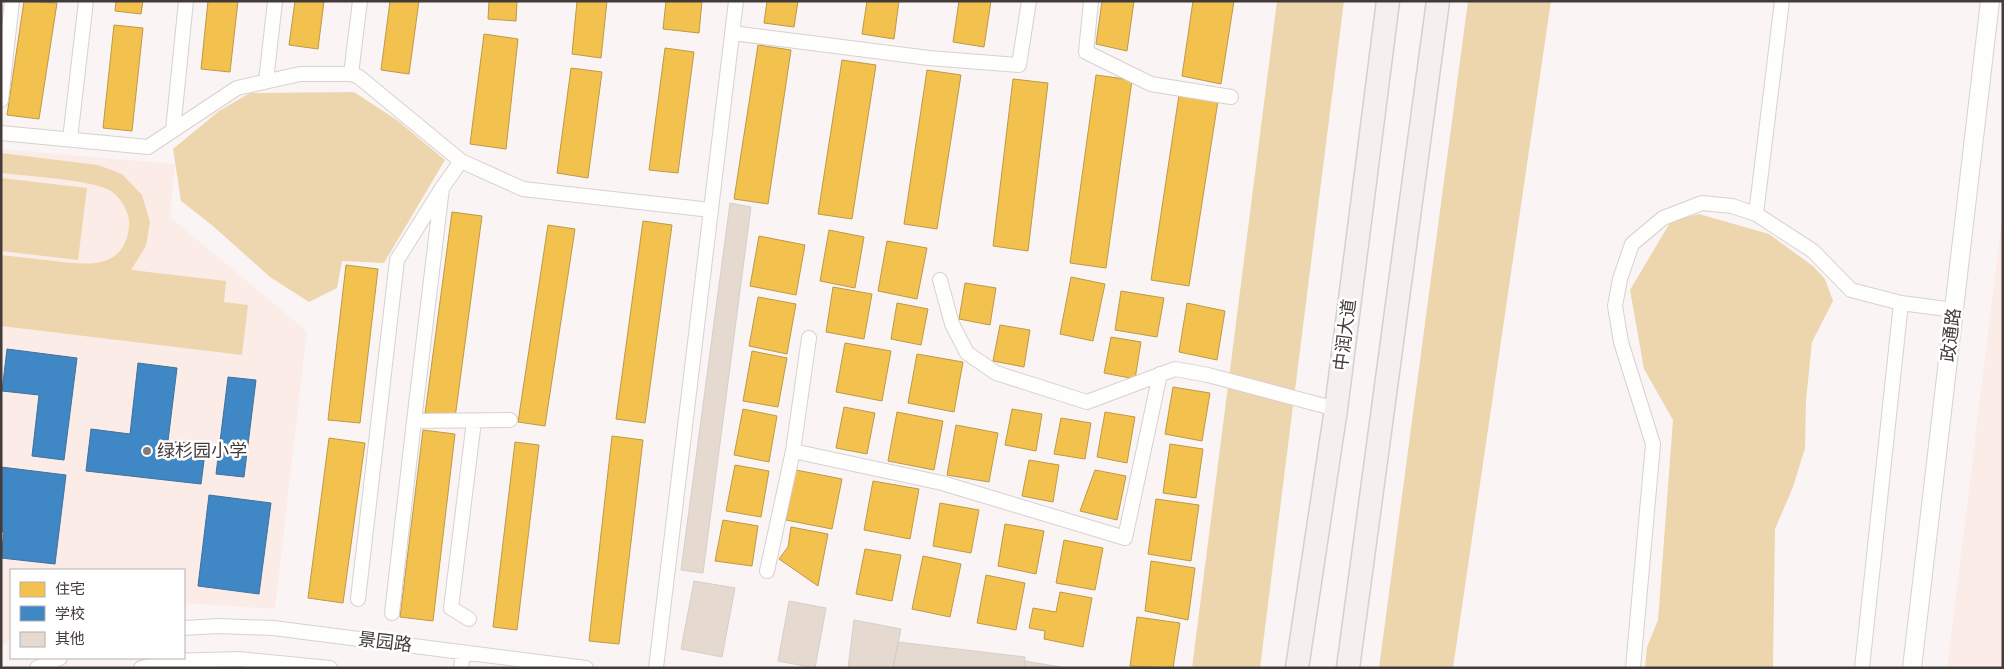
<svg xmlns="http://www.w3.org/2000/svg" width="2004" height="669" font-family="'Times New Roman','Noto Sans SC',serif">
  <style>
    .built { fill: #fcece7 }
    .green { fill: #edd6ae }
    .homes { fill: #f2c14e; stroke: #bd9948 }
    .schools { fill: #3f88c5; stroke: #40719b }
    .building { fill: #e6d9cf; stroke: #d4cfcc }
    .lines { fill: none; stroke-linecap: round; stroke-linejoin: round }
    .minor-casing { stroke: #d7d1d0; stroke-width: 16 }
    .tertiary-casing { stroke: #d7d1d0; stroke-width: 20 }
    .primary-casing { stroke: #d4d0d0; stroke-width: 25 }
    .minor { stroke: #fefefd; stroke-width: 14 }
    .tertiary { stroke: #fefefd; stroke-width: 18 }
    .primary { stroke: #f6eff0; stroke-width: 22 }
    .poi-dot { fill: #827c7a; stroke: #fff; stroke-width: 2 }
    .labels { text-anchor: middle; stroke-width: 5; stroke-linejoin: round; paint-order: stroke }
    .street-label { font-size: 18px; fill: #423b39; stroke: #fff }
    .poi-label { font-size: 18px; fill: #423b39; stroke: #fff; text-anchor: start }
  </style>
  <rect width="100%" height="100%" fill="#faf5f4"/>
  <!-- built -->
  <path class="built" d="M1,149L175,164L170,217L307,331L275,609L184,603V570H11V640L1,646Z
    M2003,211V668H1947Z"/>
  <!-- green -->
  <path class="green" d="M1277,1H1344L1260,668H1192Z
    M1468,1H1551L1453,668H1379Z
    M354,92L397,120L445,160L384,263L342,261L337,288L309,302L270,277L213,226L181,201L173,149L219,111L250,93Z
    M1,153L98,165L122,174L142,195L150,222L146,246L131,270L226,281L224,302L248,305L242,355L1,326V255C19,257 37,259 55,261C87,265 124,270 129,227C131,214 121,198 111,191C95,180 24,176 1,173Z
    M1,178L87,188L78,260L1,251Z
    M1699,214L1769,234L1813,266L1825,279L1833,301L1812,342L1806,400L1805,448L1793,487L1775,529L1773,668H1645L1647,647L1658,620L1673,420L1644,369L1630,290L1671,221Z"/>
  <!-- homes -->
  <path class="homes" d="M24,1L57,3L39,119L7,115Z
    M116,1H143L141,14L115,11Z
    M208,1H238L230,72L201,69Z
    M295,1H324L318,49L289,45Z
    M390,1H419L409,74L381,70Z
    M489,1H517L516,21L488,19Z
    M577,1H607L601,58L572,54Z
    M666,1H702L699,33L663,29Z
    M767,1H798L794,27L764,23Z
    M867,1H899L894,39L862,34Z
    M959,1H991L984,47L953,42Z
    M1102,1H1134L1127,51L1096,44Z
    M1193,1H1234L1221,84L1182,76Z
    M114,25L143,28L132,131L103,128Z
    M484,34L518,39L506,149L470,144Z
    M758,45L791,50L768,204L734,199Z
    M665,48L694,52L678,173L649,170Z
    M842,60L876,65L852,219L818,214Z
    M571,68L602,72L588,178L557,173Z
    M927,70L961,75L937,229L904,224Z
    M1096,75L1132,80L1106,268L1070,263Z
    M1013,79L1048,83L1028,251L993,246Z
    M1179,95L1218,101L1189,286L1151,280Z
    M452,212L482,216L455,418L425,414Z
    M643,221L672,225L645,423L616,419Z
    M548,225L575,229L545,426L518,422Z
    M829,230L864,237L855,288L820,281Z
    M759,236L805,245L796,295L750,286Z
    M887,241L927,248L917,299L878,291Z
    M346,265L378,269L360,423L328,420Z
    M1071,277L1105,284L1093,341L1060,334Z
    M965,283L996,288L990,325L959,319Z
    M833,287L872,294L864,339L826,332Z
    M1121,291L1164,298L1157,337L1115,330Z
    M758,297L796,304L787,354L749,346Z
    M897,303L928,309L921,345L891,339Z
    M1187,303L1225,311L1217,360L1179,352Z
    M1000,325L1030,330L1024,367L993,361Z
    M1111,337L1141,342L1135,379L1104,373Z
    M845,343L891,351L882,401L836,392Z
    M752,351L787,358L778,407L743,401Z
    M917,354L963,362L954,412L908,403Z
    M1173,387L1210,393L1202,441L1165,434Z
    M844,407L875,413L867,454L836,448Z
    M743,409L777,416L769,462L734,455Z
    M1012,409L1042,414L1036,451L1005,445Z
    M897,412L943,421L934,470L888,461Z
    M1105,412L1135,417L1127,463L1097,457Z
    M1061,418L1091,423L1085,459L1054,454Z
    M956,425L998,433L989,482L947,475Z
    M423,430L455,434L433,621L400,617Z
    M612,436L643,440L619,644L589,641Z
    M329,438L365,443L343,603L308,598Z
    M515,442L539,445L517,630L493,627Z
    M1170,444L1203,449L1196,498L1163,493Z
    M1029,460L1059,465L1053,502L1022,496Z
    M735,465L769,471L761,517L726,511Z
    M796,470L842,479L832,529L786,520Z
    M1095,470L1126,476L1117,520L1080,511Z
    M873,481L919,489L910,539L864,530Z
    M1156,499L1199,505L1191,561L1148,554Z
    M940,503L979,510L971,553L933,546Z
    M723,520L758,526L752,566L715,561Z
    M1005,524L1044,531L1036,574L998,566Z
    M791,527L828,534L818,586L779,559L788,547Z
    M1064,540L1103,548L1095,590L1056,583Z
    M865,549L901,555L892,601L856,594Z
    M923,556L961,564L950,617L912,609Z
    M1151,561L1195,568L1188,620L1145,611Z
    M986,575L1025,583L1016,630L977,623Z
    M1060,592L1092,598L1083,647L1044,639L1045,631L1029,628L1033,608L1056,612Z
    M1137,617L1180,623L1173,668L1130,666Z"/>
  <!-- schools -->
  <path class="schools" d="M7,349L77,358L64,460L32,456L39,395L2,391Z
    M138,363L177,368L168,441L206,445L201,484L86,471L91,429L130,434Z
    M228,377L256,380L244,477L216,474Z
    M1,467L66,475L55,564L1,558L4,532H1Z
    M209,495L271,503L259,594L198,586Z"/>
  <!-- building -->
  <path class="building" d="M730,203L751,207L703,573L681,570Z
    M694,581L735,588L722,657L681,649Z
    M789,601L826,608L815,668L778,661Z
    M854,620L901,629L893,668H848Z
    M898,642L1025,657L1024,668H893Z
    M1025,661L1066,668H1024Z"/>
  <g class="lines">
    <defs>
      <path id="minor" d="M1091,1L1086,52L1151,84L1231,97
        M732,33L929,58L1019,65L1029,1
        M351,74L360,1
        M266,81L275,1
        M1,100L12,1
        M173,130L186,1
        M1,133L148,147L237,88L300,74H351L359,77L461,161L523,189L711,210
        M70,139L86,1
        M461,161L442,188L414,421L510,420
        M1756,214L1782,1
        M940,280L952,324L967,353L996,373L1087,402L1175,369L1208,375L1336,409
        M793,451L942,483L1125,538L1160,374
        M767,571L793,451L809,338
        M358,599L397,260L442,188
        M392,613L414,421
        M469,619L451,608L474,421
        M184,628L218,626L273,628L586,668
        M37,668L60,658
        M141,668L169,661L239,659L330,668
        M461,668L463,652
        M656,668L736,1
        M1633,668L1653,444L1621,342L1615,306L1620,279L1632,244L1663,218L1702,203L1732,206L1756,214L1813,251L1851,290L1901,303
        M1862,668L1901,303L1954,310"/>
      <path id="tertiary" d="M1912,668L1990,1"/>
      <path id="primary" d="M1297,668L1336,409L1388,1
        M1348,668L1438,1"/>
    </defs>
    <!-- minor casing -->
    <use href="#minor" class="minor-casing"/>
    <!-- tertiary casing -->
    <use href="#tertiary" class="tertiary-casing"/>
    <!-- primary casing -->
    <use href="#primary" class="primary-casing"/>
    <!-- minor -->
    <use href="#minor" class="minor"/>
    <!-- tertiary -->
    <use href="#tertiary" class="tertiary"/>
    <!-- primary -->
    <use href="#primary" class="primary"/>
  </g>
  <!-- markers -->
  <circle class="poi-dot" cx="147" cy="451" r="5"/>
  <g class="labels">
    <!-- street labels -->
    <g class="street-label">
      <text transform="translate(1345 335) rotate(-83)" y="6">中润大道</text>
      <text transform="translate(1951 335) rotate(-83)" y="6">政通路</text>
      <text transform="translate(385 642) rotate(7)" y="6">景园路</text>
    </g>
    <!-- poi labels -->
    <g class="poi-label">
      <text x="157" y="457">绿杉园小学</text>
    </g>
  </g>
  <!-- border -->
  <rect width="2004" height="669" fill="none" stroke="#423b39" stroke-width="5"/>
  <!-- legend -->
  <rect x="10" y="569" width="175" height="90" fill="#ffffff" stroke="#b3b1b0"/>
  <rect x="20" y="582" width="25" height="15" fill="#f2c14e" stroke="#b3b1b0"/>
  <text x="55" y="594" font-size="15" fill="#423b39">住宅</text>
  <rect x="20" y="606" width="25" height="15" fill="#3f88c5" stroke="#b3b1b0"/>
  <text x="55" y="619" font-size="15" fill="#423b39">学校</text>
  <rect x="20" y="632" width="25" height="15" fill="#e6d9cf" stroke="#b3b1b0"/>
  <text x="55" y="644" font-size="15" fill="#423b39">其他</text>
</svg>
